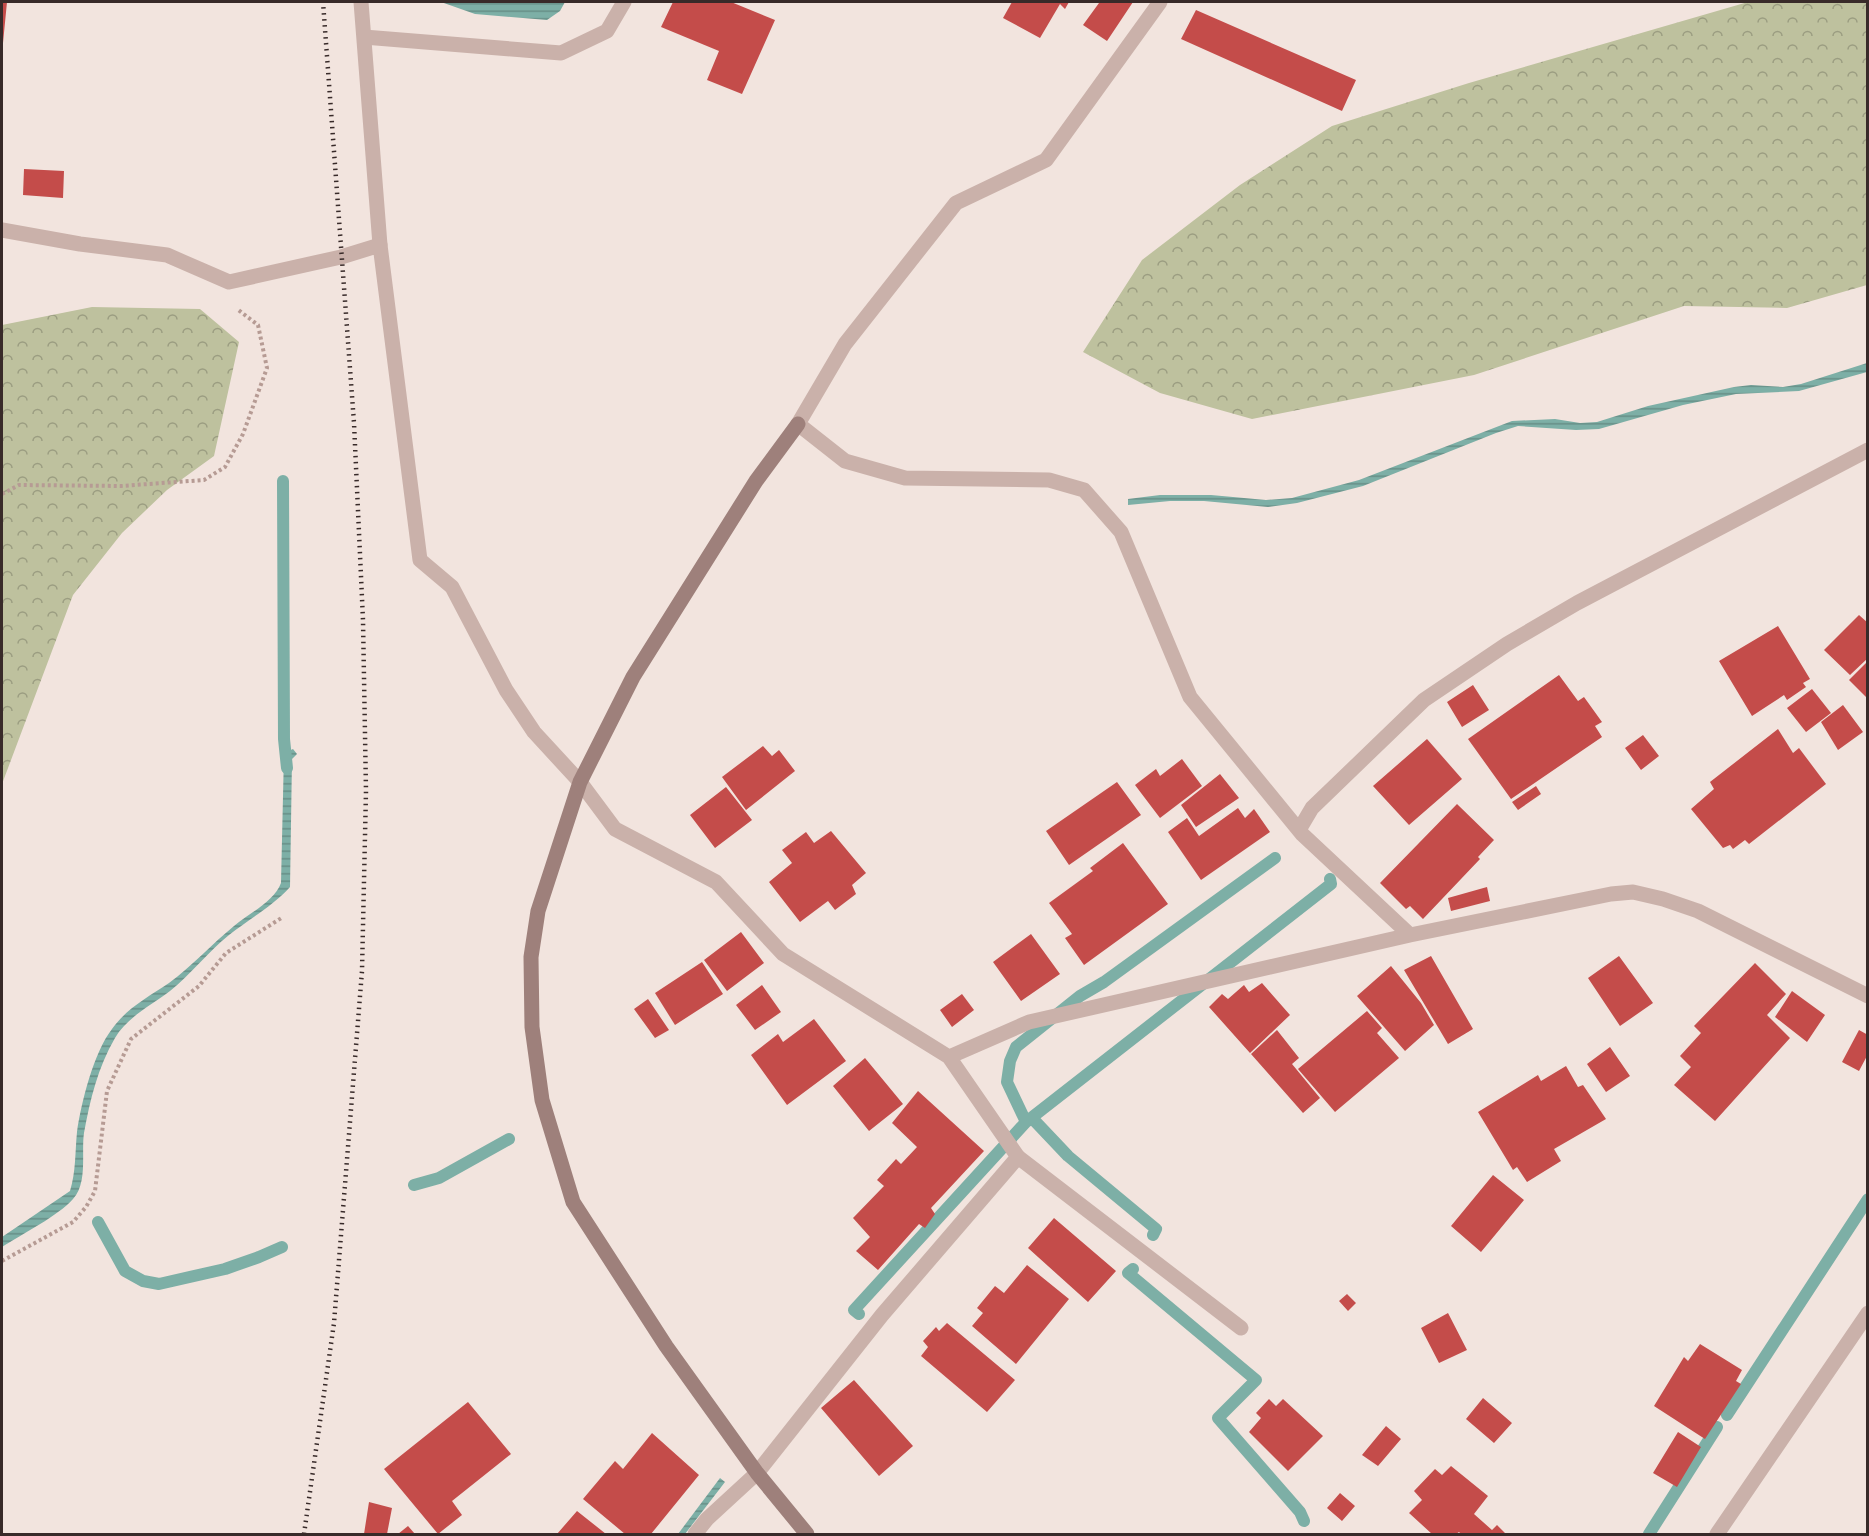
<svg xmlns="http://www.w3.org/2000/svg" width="1869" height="1536" font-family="Figtree,sans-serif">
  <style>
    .forest { fill: url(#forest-crowns) }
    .water { fill: url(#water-rules) }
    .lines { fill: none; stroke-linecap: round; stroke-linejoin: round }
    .stream { stroke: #7dafa6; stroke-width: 12 }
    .building { fill: #c44c4a }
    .path { stroke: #b69b94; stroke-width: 4; stroke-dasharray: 3 3; stroke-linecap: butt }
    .lane { stroke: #cab1aa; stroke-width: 15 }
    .street { stroke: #cab1aa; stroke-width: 15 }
    .secondary { stroke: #9e807b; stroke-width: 15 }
    .rail { stroke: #382a29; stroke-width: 4.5; stroke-dasharray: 1.5 4.5; stroke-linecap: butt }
  </style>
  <defs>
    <pattern id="forest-crowns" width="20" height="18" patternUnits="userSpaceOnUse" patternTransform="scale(1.5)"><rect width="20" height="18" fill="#bec19e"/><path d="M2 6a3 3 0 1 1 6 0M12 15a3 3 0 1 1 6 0" fill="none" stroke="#9b9d81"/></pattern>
    <pattern id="water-rules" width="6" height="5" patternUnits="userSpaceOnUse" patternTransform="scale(1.5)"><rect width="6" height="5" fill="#7dafa6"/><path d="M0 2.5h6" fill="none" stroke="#678f87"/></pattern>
  </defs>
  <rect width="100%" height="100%" fill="#f2e4de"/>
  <!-- forest -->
  <path class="forest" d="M1748,2H1867V285L1787,308L1684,306L1474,375L1252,419L1160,393L1083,352L1142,260L1240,185L1332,126L1469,83Z
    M92,307L200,309L239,342L214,456L167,490L122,533L73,595L2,784V325Z"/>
  <!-- water -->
  <path class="water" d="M441,2H565L560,11L547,20L475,14Z
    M1867,363V372L1799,391L1736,394L1683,405L1599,429L1576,430L1518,426L1496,433L1363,486L1297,503L1268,507L1204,501H1170L1128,505V499L1160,495H1211L1266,500L1292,498L1359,480L1512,421L1555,419L1580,423L1597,422L1648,406L1734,387L1751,385L1783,387L1801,384Z
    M293,749L297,754L292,759L290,887C273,906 249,919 229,935C208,952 191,974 170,991C152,1005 127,1017 115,1038C98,1067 90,1100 84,1133C81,1152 88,1183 73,1199C58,1216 22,1234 2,1247V1237L70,1191C76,1172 75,1152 77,1132C81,1103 94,1052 112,1029C127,1008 148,997 169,983C192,966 212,944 234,926C249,913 274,902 281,883L284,753Z
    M720,1478L725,1482L685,1534H678Z"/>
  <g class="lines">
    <!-- stream -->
    <path class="stream" d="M283,481L284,739L287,768
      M1032,1118L1068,1156L1156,1229L1153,1235
      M1026,1122L1007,1082L1010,1061L1016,1047L1080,996L1104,982L1275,858
      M414,1185L439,1178L509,1139
      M98,1222L125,1271L143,1281L159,1284L225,1269L259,1257L282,1247
      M1133,1269L1128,1273L1256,1380L1218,1418L1300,1512L1304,1521
      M859,1314L854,1310L1026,1122L1331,884L1330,879
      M1727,1415L1868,1199
      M1649,1534L1717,1427"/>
  </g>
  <!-- building -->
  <path class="building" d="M2,2H7L3,43H2Z
    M673,2H731L775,20L742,94L707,80L719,51L661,27Z
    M1012,2H1069L1065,9L1060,4L1040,38L1003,18Z
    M1097,2H1133L1107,41L1083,25L1099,3Z
    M1196,10L1356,80L1342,111L1181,39Z
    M24,169L64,171L63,198L23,195Z
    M1859,615L1868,623V658L1850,675L1824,650Z
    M1778,626L1810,679L1803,683L1806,687L1787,700L1784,695L1752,716L1719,661Z
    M1868,661V699L1849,680Z
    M1559,675L1578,701L1584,697L1602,722L1595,726L1602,737L1511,799L1468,739Z
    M1473,685L1489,710L1462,727L1447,702Z
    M1812,689L1831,713L1806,732L1787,708Z
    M1843,705L1863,732L1838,750L1821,722Z
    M1778,729L1793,753L1799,748L1826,784L1749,844L1745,840L1733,849L1730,845L1723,848L1691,809L1714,789L1710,782Z
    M1643,735L1659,756L1641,770L1625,748Z
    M1427,739L1462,779L1409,825L1373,786Z
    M763,746L772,756L779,750L795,771L746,810L722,777Z
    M1182,759L1202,786L1160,818L1135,785L1156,769L1160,776Z
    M1220,774L1239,798L1196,827L1181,805Z
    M1117,782L1141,815L1069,865L1046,831Z
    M1536,786L1541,794L1518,810L1512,802Z
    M726,787L752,820L715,848L690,815Z
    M1457,804L1494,840L1478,857L1480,859L1423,919L1410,906L1406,909L1380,883Z
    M1238,808L1245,818L1254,809L1270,832L1201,880L1168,832L1187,818L1199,836Z
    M831,831L866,873L852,885L856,894L835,910L828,901L800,922L769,882L792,863L782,850L806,832L814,843Z
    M1123,843L1168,904L1084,965L1065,938L1072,934L1049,903L1093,871L1090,868Z
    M1487,887L1490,901L1451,911L1448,898Z
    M741,932L764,963L727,991L704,960Z
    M1031,934L1060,974L1021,1001L993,962Z
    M1431,956L1473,1029L1448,1044L1404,970Z
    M1619,956L1653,1003L1620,1026L1588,978Z
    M702,962L723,994L675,1025L655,993Z
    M1755,963L1786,994L1767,1015L1790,1038L1715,1121L1674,1085L1691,1067L1680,1056L1701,1033L1694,1026Z
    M1391,966L1421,1003L1434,1025L1405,1051L1357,996Z
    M1262,983L1290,1015L1250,1053L1209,1007L1222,994L1228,999L1244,985L1249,992Z
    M762,985L781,1012L755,1030L736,1005Z
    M1792,991L1825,1015L1807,1042L1775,1017Z
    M962,994L974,1010L952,1027L940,1010Z
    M648,999L669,1030L655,1038L634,1009Z
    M1367,1011L1382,1028L1377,1033L1399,1058L1335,1112L1298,1069Z
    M814,1019L846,1061L787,1105L751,1055L778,1034L783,1042Z
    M1277,1030L1299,1058L1292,1064L1320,1098L1303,1113L1251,1054Z
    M1859,1030L1868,1035V1054L1859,1071L1842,1062Z
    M1610,1047L1630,1076L1606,1092L1587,1064Z
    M865,1058L903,1104L869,1131L833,1086Z
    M1566,1066L1578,1087L1583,1085L1606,1119L1554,1149L1561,1161L1527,1182L1517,1167L1513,1170L1478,1112L1538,1075L1541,1081Z
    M918,1091L984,1151L931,1208L935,1214L925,1228L919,1224L878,1270L856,1251L870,1237L853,1218L884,1186L877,1180L896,1159L901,1164L917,1147L892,1123Z
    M1493,1175L1524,1200L1481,1252L1451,1226Z
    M1054,1218L1116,1271L1088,1302L1028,1248Z
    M1027,1265L1069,1299L1016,1364L972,1326L983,1313L977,1308L995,1286L1004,1293Z
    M1347,1294L1356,1303L1348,1311L1339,1301Z
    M1448,1313L1467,1350L1439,1363L1421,1328Z
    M947,1323L1015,1380L987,1412L921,1356L928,1347L923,1341L936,1327L939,1331Z
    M1700,1344L1742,1370L1736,1381L1741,1384L1705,1439L1654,1406L1684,1357L1688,1361Z
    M854,1380L913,1446L879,1476L821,1408Z
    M1483,1398L1512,1423L1494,1443L1466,1419Z
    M1269,1399L1276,1406L1283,1399L1323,1436L1288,1471L1249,1432L1261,1418L1256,1413Z
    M468,1402L511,1454L452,1501L462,1515L438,1534L384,1469Z
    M1386,1426L1401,1439L1378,1466L1362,1455Z
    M1678,1432L1701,1447L1677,1487L1653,1473Z
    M652,1433L699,1475L651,1534H625L583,1499L615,1461L623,1469Z
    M1451,1466L1488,1496L1474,1514L1492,1530L1497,1525L1506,1534H1461L1459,1532L1456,1534H1432L1409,1513L1422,1500L1414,1491L1435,1469L1442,1475Z
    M1340,1493L1355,1506L1342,1521L1327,1508Z
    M369,1502L392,1508L387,1534H364Z
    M577,1511L606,1534H557Z
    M408,1526L415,1534H398Z"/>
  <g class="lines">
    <!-- path -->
    <path class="path" d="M2,494L19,485L121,486L204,480L225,467L243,434L267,368L258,325L237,309
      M2,1261L73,1222L86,1207L95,1191L107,1091L131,1039L199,986L226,953L283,917"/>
    <!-- lane -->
    <path class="lane" d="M361,2L380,245
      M364,37L561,53L607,31L624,2
      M1018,1157L1241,1328"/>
    <!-- street -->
    <path class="street" d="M1160,2L1046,160L956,203L845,344L798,424L845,461L905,478L1049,480L1084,490L1121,532L1190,697L1302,834L1410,935
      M2,230L80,244L167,255L229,282L341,257L380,245L420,560L452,587L506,690L534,732L580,782L615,829L716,882L783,954L949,1057L1018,1157L882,1315L757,1473L707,1519L695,1534
      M1299,830L1312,808L1424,700L1507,644L1577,603L1868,450
      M949,1057L1029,1022L1410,935L1611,894L1633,892L1663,899L1698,911L1868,996
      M1717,1534L1868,1313"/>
    <!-- secondary -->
    <path class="secondary" d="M798,424L756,481L633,677L580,782L538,911L531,957L532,1027L542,1100L573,1202L666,1346L757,1473L807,1534"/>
    <!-- rail -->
    <path class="rail" d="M304,1534L334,1323L362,971L366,791L363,620L354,423L323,2"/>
  </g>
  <!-- border -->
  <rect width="1869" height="1536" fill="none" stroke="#382a29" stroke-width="6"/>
</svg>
